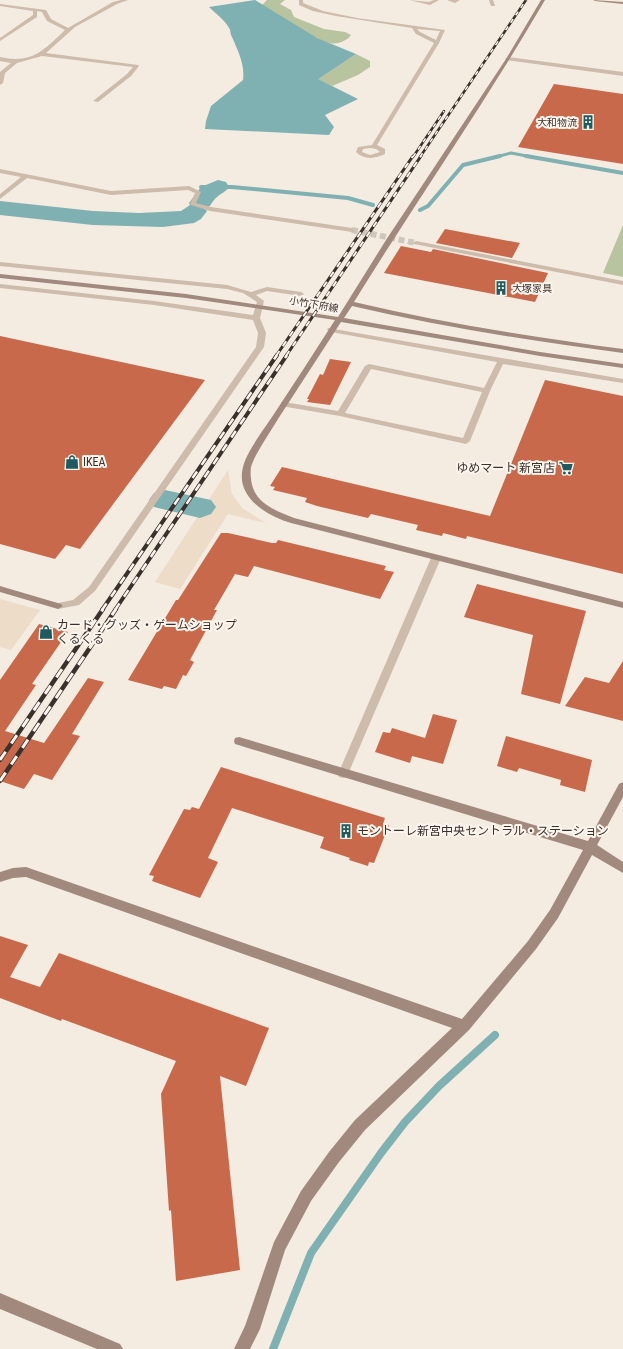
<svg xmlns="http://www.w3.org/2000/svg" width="623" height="1349" font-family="'Roboto Condensed','Noto Sans JP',sans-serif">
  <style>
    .green { fill: #b8c4a0 }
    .plaza { fill: #ecdcc8 }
    .water { fill: #7fb0b2 }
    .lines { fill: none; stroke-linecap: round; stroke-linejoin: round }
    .stream-far2 { stroke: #7fb0b2; stroke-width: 3 }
    .stream-far1 { stroke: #7fb0b2; stroke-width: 4 }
    .stream { stroke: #7fb0b2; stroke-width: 8 }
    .river { fill: #7fb0b2; fill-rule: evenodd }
    .building { fill: #c8694b }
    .street-tunnel { stroke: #cfc6bd; stroke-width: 6; stroke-dasharray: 6 3.5; stroke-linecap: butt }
    .street { fill: #cdbbac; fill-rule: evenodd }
    .secondary { fill: #a18a7d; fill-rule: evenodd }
    .rail-far3-casing { stroke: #3b302b; stroke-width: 2.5 }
    .rail-far2-casing { stroke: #3b302b; stroke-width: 3 }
    .rail-far1-casing { stroke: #3b302b; stroke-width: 4 }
    .rail-casing { stroke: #3b302b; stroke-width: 4.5 }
    .rail-far3 { stroke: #fbf5ee; stroke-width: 1.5; stroke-dasharray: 4.5; stroke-linecap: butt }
    .rail-far2 { stroke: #fbf5ee; stroke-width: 2; stroke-dasharray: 6; stroke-linecap: butt }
    .rail-far1 { stroke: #fbf5ee; stroke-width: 2.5; stroke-dasharray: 8; stroke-linecap: butt }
    .rail { stroke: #fbf5ee; stroke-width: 3; stroke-dasharray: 10; stroke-linecap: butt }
    .labels { text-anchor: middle; stroke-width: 4; stroke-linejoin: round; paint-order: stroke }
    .far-poi-label { font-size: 10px; fill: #3b302b; stroke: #fbf5ee; text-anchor: end }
    .far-street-label { font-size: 10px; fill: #3b302b; stroke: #fbf5ee }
    .poi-label { font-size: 12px; fill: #3b302b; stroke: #fbf5ee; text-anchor: start }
  </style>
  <rect width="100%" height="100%" fill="#f4ebe1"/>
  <!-- green -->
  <path class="green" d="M267,0H285L280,4L291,10L294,17L324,29L345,32L351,35C347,41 337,45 330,43C312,39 279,15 262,5Z
    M356,54L370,61V67L358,75L332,86L317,79Z
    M623,225V277L603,273Z"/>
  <!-- plaza -->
  <path class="plaza" d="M228,470L232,494L242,508L266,523L228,514L180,589L155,582Z
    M0,599L40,610L11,650L0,647Z"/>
  <!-- water -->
  <path class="water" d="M255,0L317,38L356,54L318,79L358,99L325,115L334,127L329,135L205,129L206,121L211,106L243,80C245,64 238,51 232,37C230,34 231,30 229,28C225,20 215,13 209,7Z"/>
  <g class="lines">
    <!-- stream-far2 -->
    <path class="stream-far2" d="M496,157L511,153L532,157"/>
    <!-- stream-far1 -->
    <path class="stream-far1" d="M526,156L623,173
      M201,187H232L348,198L373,205
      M420,210L428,206L463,165L500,156"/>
    <!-- stream -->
    <path class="stream" d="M273,1349L311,1253L381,1153L405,1122L439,1086L495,1035"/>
    <!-- river -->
    <path class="river" d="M218,180L226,182L229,187C226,192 221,193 217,197C212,201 211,207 205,209L207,211L201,219L194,223L163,227L93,225L0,215V201L93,211L139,213L181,211L190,205L189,203L201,187Z
      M165,490L211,500L216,507L211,514L200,518L154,507L149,500L154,493Z"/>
  </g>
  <!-- building -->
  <path class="building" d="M554,84L623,94V164L518,147Z
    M445,229L520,243L512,258L436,243Z
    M401,246L431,252L433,249L548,273L535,302L384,273Z
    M0,336L205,380L80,549L66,545L55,559L0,544Z
    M330,359L351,362L330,405L307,402L309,399H307L320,374L323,375Z
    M545,380L623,396V574L471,537L467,536L466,539L443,533L442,536L416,530L418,525L371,514L368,518L317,506L305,502L307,498L273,490L275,487L270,486L282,467L490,516Z
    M221,533H228L272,543H276L278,540L386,566L384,570L394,572L380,599L254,566L248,577L235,574L214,610H217L190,660L194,662L186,676L183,675L176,689L164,686L162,689L128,680L176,600H178Z
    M477,584L586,611L560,704L521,694L533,635L464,617Z
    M39,624L68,632L32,684L36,685L5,731L44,743L88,678L104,682L72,734L80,736L52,780L34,774L24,789L0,781V680Z
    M623,661V721L565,706L585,677L609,683Z
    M433,714L457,720L443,764L412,756L410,763L375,752L383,732L390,733L392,728L425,738Z
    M506,736L592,760L585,792L560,785L561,780L519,768L517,772L497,766Z
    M221,767L385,818L383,824L389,825L374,863L369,862L368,866L349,860L350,858L320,848L324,837L232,808L208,858L218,862L200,898L152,881L154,876L149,875L184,809L190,810L192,807L199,809Z
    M0,936L28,945L10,977L40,987L59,953L269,1028L246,1086L220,1076L240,1270L176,1281L171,1210L169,1211L161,1094L176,1061L62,1019L61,1021L0,998Z"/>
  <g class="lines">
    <!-- street-tunnel -->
    <path class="street-tunnel" d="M352,230L416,243"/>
    <!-- street -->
    <path class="street" d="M121,0H128L117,4L75,27L46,53L138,65L139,66L131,76L98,102L93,101L127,74L133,67L42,56L17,63L5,73L3,83L0,85V72L11,63L0,61V57C32,64 43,51 65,30L47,21L42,12L37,11V17L0,41V38L33,15V11L0,6V4L46,10L51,19L68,28L113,2Z
      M299,0H303V3L323,11L357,18L445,30L439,43L377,145L385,149V154C375,159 364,160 356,152L358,147L372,145L434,43L416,34L412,28L336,16L313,11L299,5ZM417,29L440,31L436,40L420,32ZM370,148L376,149L380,152L370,155L362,152L363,149Z
      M409,0L429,2L434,0H439L430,5Z
      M447,0H460L455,3Z
      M489,0H493L495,6H491Z
      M508,57L623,72V76L506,60L505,59Z
      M0,169L111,191L189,186L201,192L196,203L211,207L352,228L355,230L352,232L210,211L191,205L190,204L195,193L188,190L111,195L27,178L0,199V194L21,177L0,173Z
      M416,241L623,281V285L414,244L413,243Z
      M0,262L227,285L251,292L267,287L301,292L304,294L301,296L267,291L256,295L264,301L260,318L266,333L264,347L95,591L79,605L58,609L53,606L58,603L73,600L89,587L256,347L258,333L253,320L154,305L0,288V284L154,301L253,315L257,302L243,293L227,289L0,266Z
      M328,328L623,379V383L503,364L490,391L470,441L466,444L340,416L281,406V402H284L338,411L365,366L369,364L484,388L497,362L331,332L327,330ZM371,369L482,392L463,438L345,413Z
      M436,555L441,558L348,774L347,777L343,778L339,777L338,774L431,558Z"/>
    <!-- secondary -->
    <path class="secondary" d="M541,0H545C485,103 417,200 354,302C443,323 533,337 623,349V353C532,341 441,327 352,306L344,318L540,352L623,364V368L540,356L341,322C320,354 299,387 278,419C271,431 254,455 251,467C250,473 251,483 253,488C259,505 279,512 294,518L623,602V608L291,523C267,516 235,497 243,467C246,453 264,429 272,417C293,385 314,353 335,320L186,298L0,278V274L186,294L338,317L386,240L506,59Z
      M593,0L623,2V4L595,1Z
      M0,586L61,604L63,606L58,609L0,592Z
      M239,737L588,841L619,784L623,782V797L597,845L623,862V873L592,855L558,918L536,949L469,1030L365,1130L339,1162L311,1201L285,1250L260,1329L250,1349H234L245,1326L274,1242L301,1191L329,1152L355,1120L452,1028L26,877L13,878L0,882V872L13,868L26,867L462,1019L528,941L550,910L583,850L235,744L234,741L235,738Z
      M0,1293L120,1344L123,1349H97L0,1309Z"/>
    <defs>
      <path id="rail-far3" d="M413,157L444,111
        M420,157L526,0"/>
      <path id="rail-far2" d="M276,356L413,156
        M286,356L421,156"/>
      <path id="rail-far1" d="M102,610L277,355
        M115,610L287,355"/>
      <path id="rail" d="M0,760L103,609
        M0,781L116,609"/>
    </defs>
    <!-- rail-far3 casing -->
    <use href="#rail-far3" class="rail-far3-casing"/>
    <!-- rail-far2 casing -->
    <use href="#rail-far2" class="rail-far2-casing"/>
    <!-- rail-far1 casing -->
    <use href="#rail-far1" class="rail-far1-casing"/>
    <!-- rail casing -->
    <use href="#rail" class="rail-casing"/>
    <!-- rail-far3 -->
    <use href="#rail-far3" class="rail-far3"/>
    <!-- rail-far2 -->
    <use href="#rail-far2" class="rail-far2"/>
    <!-- rail-far1 -->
    <use href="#rail-far1" class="rail-far1"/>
    <!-- rail -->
    <use href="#rail" class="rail"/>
  </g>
  <!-- icons -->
  <defs>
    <symbol id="building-bare" viewBox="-9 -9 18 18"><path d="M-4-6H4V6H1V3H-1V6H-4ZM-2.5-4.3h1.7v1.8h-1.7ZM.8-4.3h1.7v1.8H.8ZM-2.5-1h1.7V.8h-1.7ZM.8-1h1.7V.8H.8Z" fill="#1f5a5e" stroke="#fbf5ee" stroke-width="2.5" paint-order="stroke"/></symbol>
    <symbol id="shop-bare" viewBox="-9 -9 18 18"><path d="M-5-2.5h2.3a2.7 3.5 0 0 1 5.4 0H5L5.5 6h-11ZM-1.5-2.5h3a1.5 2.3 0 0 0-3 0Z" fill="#1f5a5e" stroke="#fbf5ee" stroke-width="2.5" paint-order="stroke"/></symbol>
    <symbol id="supermarket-bare" viewBox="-9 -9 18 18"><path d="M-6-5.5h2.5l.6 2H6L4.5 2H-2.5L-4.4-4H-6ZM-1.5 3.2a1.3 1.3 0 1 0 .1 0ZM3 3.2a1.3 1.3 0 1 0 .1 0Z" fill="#1f5a5e" stroke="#fbf5ee" stroke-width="2.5" paint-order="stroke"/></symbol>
  </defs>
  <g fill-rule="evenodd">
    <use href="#building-bare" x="578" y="112" width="20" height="20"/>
    <use href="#building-bare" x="491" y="278" width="20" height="20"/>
    <use href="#shop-bare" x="62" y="452" width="20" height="20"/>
    <use href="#supermarket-bare" x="556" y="458" width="20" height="20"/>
    <use href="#shop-bare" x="36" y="622" width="20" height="20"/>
    <use href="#building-bare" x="336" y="821" width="20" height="20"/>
  </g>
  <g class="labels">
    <!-- far-poi labels -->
    <g class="far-poi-label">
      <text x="577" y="126">大和物流</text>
      <text x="512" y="292" text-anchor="start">大塚家具</text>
    </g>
    <!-- far-street labels -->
    <g class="far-street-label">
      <text transform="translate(314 304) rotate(10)" y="4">小竹下府線</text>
    </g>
    <!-- poi labels -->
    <g class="poi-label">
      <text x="83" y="466">IKEA</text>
      <text x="555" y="472" text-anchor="end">ゆめマート 新宮店</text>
      <text x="57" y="629">カード・グッズ・ゲームショップ<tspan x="57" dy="14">くるくる</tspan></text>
      <text x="357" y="835">モントーレ新宮中央セントラル・ステーション</text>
    </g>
  </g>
</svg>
